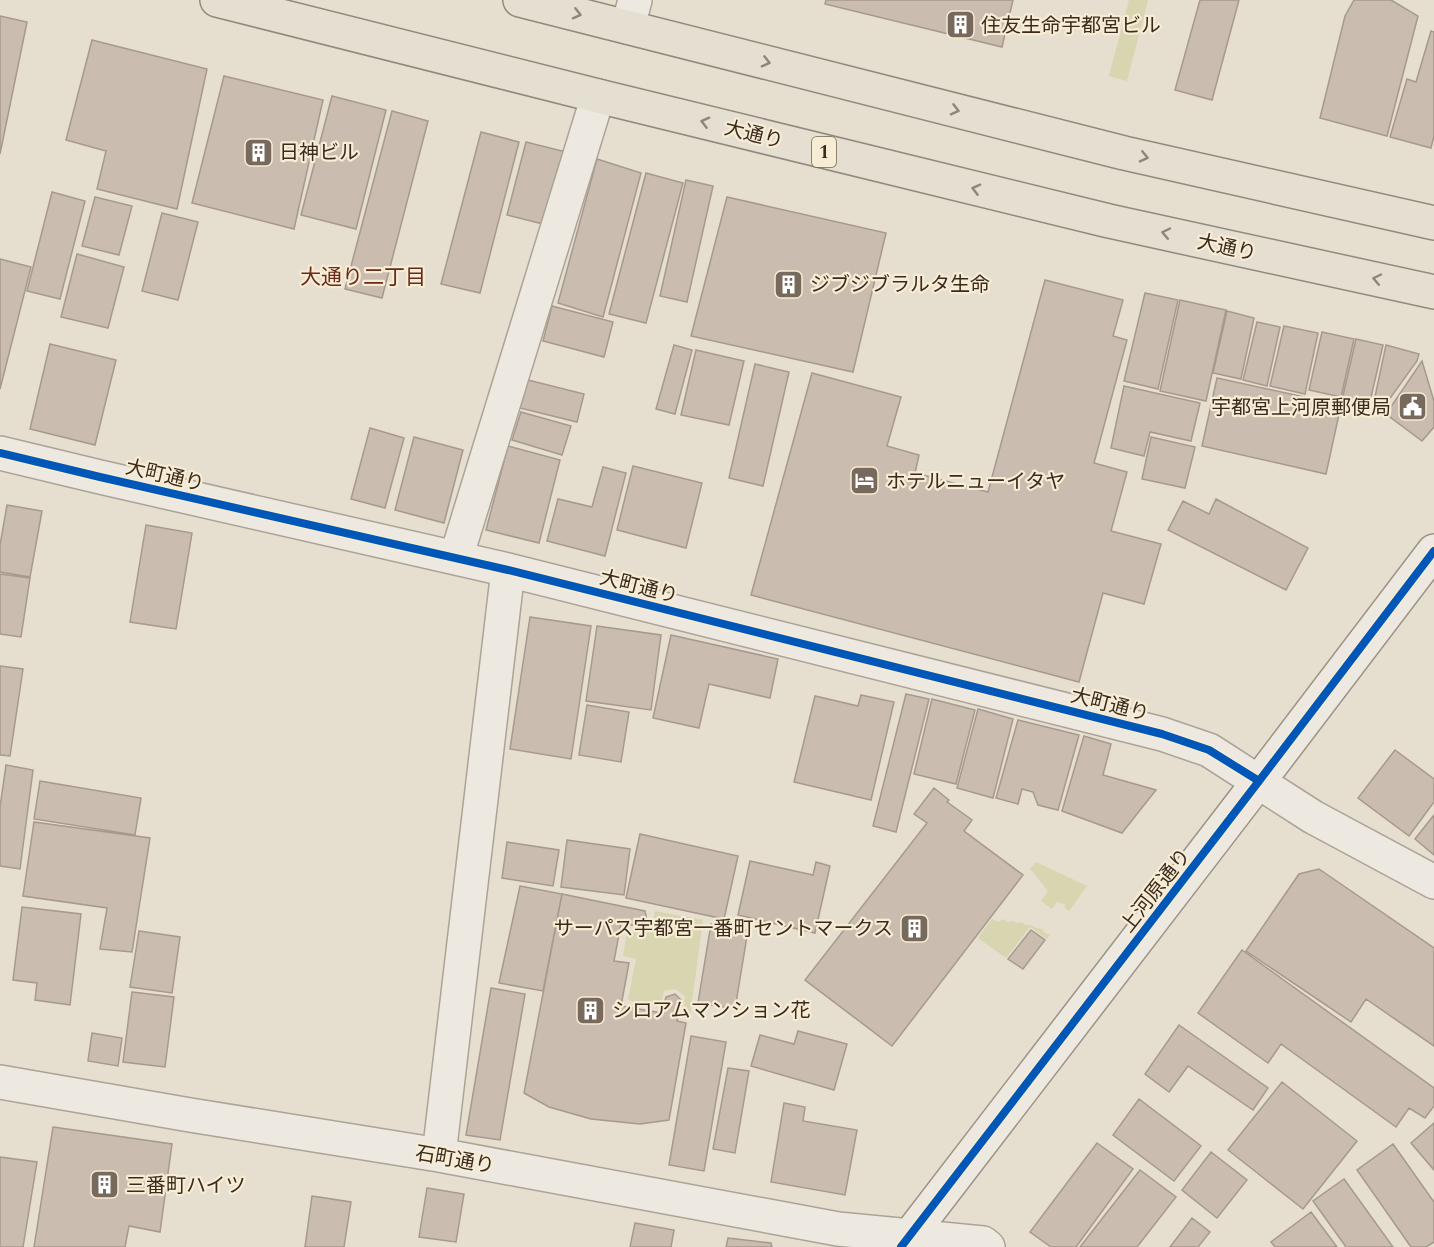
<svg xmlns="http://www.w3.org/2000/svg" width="1434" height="1247" font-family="Spectral,'Noto Sans JP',serif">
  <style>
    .green { fill: #d7d6b0 }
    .building { fill: #cabcaf; stroke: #a7998d; stroke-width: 1.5 }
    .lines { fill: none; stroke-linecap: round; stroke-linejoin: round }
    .street-casing { stroke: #aba397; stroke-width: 36 }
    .secondary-casing { stroke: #9b9386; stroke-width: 36 }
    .primary-casing { stroke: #91897e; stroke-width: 36 }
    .street { stroke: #eee9e0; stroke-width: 33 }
    .secondary { stroke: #eee9e0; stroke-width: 33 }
    .primary { stroke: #e5dfd1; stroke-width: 33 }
    .cycleway-casing { stroke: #f7ecd4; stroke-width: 11 }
    .cycleway { stroke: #0057b8; stroke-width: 8 }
    .oneway { stroke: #908578 }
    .labels { text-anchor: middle; stroke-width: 4.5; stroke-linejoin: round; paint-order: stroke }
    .shield { fill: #f7ecd4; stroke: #736555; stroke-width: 1.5 }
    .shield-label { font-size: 18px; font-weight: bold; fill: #3b2b1e }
    .poi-label { font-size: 20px; fill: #3b2b1e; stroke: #f7ecd4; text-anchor: start }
    .street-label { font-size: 20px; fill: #3b2b1e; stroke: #f7ecd4 }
    .neighbourhood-label { font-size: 21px; fill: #6a291b; stroke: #f7ecd4 }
  </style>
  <rect width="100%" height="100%" fill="#e6dece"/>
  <!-- green -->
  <path class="green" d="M1129,0H1148L1127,81L1109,76Z
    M1036,862L1087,886L1069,911L1064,907L1066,905L1057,902L1052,909L1041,901L1048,891C1041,884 1037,876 1030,869Z
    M655,911L703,920L690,1016L683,1015L685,996L675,989L664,991L660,1007L628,1000L636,959L623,956L627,931L642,934L652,925Z
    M992,919L998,922L1003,919L1008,922L1013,921L1017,923L1021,922L1026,925H1030L1036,928L1042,929L1045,933L1050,935L1047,939L1030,927L1006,958L978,938Z"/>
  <!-- building -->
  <path class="building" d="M826,0H1013L1002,47L825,4Z
    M1200,0H1239L1212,100L1175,90Z
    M1354,0H1391L1418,16L1387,136L1320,118L1345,16Z
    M0,16L27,22L0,154Z
    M1431,31L1434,32V136L1431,148L1390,137L1407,79L1416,82Z
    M92,40L207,69L177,209L97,189L106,151L66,140Z
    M224,76L323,100L294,229L192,203Z
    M332,96L386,110L356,229L301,215Z
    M392,111L428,121L382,298L345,289Z
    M481,132L519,142L480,293L441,284Z
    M526,142L566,152L547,225L507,215Z
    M597,159L641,173L603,317L558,303Z
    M646,173L683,183L646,323L609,314Z
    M686,180L713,186L687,302L660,296Z
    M52,192L85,201L60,299L27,291Z
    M95,197L132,206L119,255L82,246Z
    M727,197L886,233L853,372L691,336Z
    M162,213L198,222L178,300L142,291Z
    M77,254L124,267L108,328L61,317Z
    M0,259L31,267L0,389Z
    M1045,280L1123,300L1113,336L1127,340L1094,463L1127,472L1111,531L1161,544L1144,604L1103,593L1079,682L751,595L812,373L901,397L887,446L919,455L915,473L988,492Z
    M1145,293L1178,300L1158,389L1124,381Z
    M1180,300L1226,310L1206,401L1160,391Z
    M552,306L613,322L604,357L543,341Z
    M1227,311L1254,318L1241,379L1213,373Z
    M1257,322L1280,327L1267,386L1243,380Z
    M1284,326L1318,333L1305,394L1270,386Z
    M1322,332L1354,339L1341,397L1309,390Z
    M1356,339L1383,345L1369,406L1342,400Z
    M50,344L116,360L95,445L30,429Z
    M674,345L692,350L675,414L656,409Z
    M1386,345L1419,354L1417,361L1383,408L1373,406Z
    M696,350L744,361L729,425L681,415Z
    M1422,361L1434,401V427L1422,441L1386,414Z
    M755,364L789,372L763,486L729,478Z
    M1217,378L1341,405L1326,474L1202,446Z
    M528,380L584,394L577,422L520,408Z
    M1124,386L1200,403L1191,441L1150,432L1144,456L1111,448Z
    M521,412L571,426L562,455L512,440Z
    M370,428L404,438L385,508L351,499Z
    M414,437L463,450L444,523L395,510Z
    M1151,437L1195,447L1185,488L1142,479Z
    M508,446L560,460L539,543L486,530Z
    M633,466L702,483L686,548L617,530Z
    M603,467L626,473L605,556L547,541L558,499L592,507Z
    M1216,499L1308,548L1286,590L1168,530L1183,501L1209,514Z
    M7,505L42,511L30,577L0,572V545Z
    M146,525L192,533L176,629L130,622Z
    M0,574L30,578L21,637L0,634Z
    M530,617L591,626L571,759L510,749Z
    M597,626L661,635L651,710L586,701Z
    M671,635L778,659L770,698L709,684L699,728L653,718Z
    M0,666L23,669L10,756L0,755Z
    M906,694L929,699L896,832L873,826Z
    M861,695L894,702L871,800L794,782L815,696L858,706Z
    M932,699L975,710L956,784L914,774Z
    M587,705L629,712L621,762L579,755Z
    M978,709L1013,719L993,798L957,788Z
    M1018,720L1079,735L1058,810L1038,805L1033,792L1022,789L1018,804L996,798Z
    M1084,736L1111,744L1103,775L1156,790L1122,833L1062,811Z
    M1395,750L1434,779V802L1409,836L1358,798Z
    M6,765L33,770L20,869L0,866V807Z
    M40,781L141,798L135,835L34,819Z
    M934,788L949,800L947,802L972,820L964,831L1023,875L892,1046L805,980L927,823L914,814Z
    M1434,815V855L1415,839Z
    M34,822L150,838L132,952L100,949L107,908L23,896Z
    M640,834L738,856L724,919L626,898Z
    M567,840L630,849L624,895L561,887Z
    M507,842L559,850L553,886L502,878Z
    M750,861L813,875L816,862L830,866L815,933L738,915Z
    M1319,869L1434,948V1046L1366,999L1351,1022L1246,951L1299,874Z
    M520,886L562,894L543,991L499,983Z
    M562,894L645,911L647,921L642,927L621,923L614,961L629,963L621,1006L662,1013L666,997L675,994L681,1000L677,1021L686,1023L669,1120L640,1124L591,1119L549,1107L524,1093Z
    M22,907L81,914L70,1005L35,1000L37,983L13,980Z
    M711,924L748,930L735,1009L698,1003Z
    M1031,930L1045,940L1023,969L1008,959Z
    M139,931L180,937L172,993L130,987Z
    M1242,950L1434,1088V1106L1425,1118L1409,1108L1396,1127L1281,1044L1268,1063L1198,1013Z
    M491,988L525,994L500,1140L466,1135Z
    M132,992L174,997L165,1067L123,1062Z
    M1179,1025L1268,1088L1253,1110L1188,1066L1169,1092L1145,1074Z
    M798,1031L847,1044L834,1090L751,1066L760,1035L794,1044Z
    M92,1033L122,1038L118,1066L88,1061Z
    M691,1036L726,1042L704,1171L669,1165Z
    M728,1068L749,1071L735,1153L713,1149Z
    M1282,1082L1357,1141L1303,1209L1228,1150Z
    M1139,1099L1201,1146L1174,1181L1113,1135Z
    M784,1103L805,1107L803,1121L857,1130L845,1195L771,1182Z
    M1434,1123V1170L1411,1143Z
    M53,1127L172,1144L160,1232L129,1226L125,1247H34Z
    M1097,1143L1133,1169L1076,1247H1051L1030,1232Z
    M1393,1144L1434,1202V1242L1426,1247H1411L1357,1170Z
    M1211,1152L1247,1180L1217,1218L1182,1190Z
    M0,1157L37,1162L23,1247H0Z
    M1140,1170L1176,1197L1137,1247H1080Z
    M1344,1179L1393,1247H1346L1313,1201Z
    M427,1188L464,1194L456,1242L419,1237Z
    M312,1196L351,1202L344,1247H305Z
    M1311,1212L1337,1247H1275L1271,1242Z
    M1192,1218L1210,1232L1198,1247H1170Z
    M635,1223L674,1230L671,1247H630Z
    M728,1238L771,1243L772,1247H726Z"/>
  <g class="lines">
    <defs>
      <path id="street" d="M628,27L635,0
        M0,453L100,477L508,570L1162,734L1209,750L1313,817L1434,882
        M456,558L598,96
        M0,1082L190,1115L439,1155L838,1229L983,1243L988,1247
        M439,1155L508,570"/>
      <path id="secondary" d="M901,1247L1259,781L1434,551"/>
      <path id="primary" d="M217,0L598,96L1109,221L1434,292
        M520,0L1124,153L1434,223"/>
    </defs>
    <!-- street casing -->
    <use href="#street" class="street-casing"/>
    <!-- secondary casing -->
    <use href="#secondary" class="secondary-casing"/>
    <!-- primary casing -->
    <use href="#primary" class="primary-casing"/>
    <!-- street -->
    <use href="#street" class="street"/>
    <!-- secondary -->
    <use href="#secondary" class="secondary"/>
    <!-- primary -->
    <use href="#primary" class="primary"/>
    <defs>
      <path id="cycleway" d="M0,453L100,477L508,570L1162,734L1209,750L1259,781
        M901,1247L1259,781L1434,551"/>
    </defs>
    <!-- cycleway casing -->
    <use href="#cycleway" class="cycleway-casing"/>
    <!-- cycleway -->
    <use href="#cycleway" class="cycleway"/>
  </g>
  <!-- one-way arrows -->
  <defs><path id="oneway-chevron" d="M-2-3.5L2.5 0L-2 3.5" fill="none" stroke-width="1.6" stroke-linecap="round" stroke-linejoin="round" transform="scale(1.5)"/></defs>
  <g class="oneway">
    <use href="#oneway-chevron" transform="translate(577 14) rotate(14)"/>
    <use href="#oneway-chevron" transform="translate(766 62) rotate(14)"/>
    <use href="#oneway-chevron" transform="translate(955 110) rotate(14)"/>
    <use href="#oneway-chevron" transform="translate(705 122) rotate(-166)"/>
    <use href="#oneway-chevron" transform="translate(1144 157) rotate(13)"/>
    <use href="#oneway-chevron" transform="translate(976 189) rotate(-166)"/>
    <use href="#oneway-chevron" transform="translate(1166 233) rotate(-168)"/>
    <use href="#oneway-chevron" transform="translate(1377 279) rotate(-168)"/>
  </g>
  <!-- icons -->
  <defs>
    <symbol id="building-square" viewBox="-11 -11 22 22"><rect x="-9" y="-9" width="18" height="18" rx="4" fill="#776a5c" stroke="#f7ecd4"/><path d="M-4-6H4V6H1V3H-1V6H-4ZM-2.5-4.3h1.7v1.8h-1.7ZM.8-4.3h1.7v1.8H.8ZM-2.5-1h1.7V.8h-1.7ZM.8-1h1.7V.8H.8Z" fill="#fff"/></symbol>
    <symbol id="civic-square" viewBox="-11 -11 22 22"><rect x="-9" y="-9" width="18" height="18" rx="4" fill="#776a5c" stroke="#f7ecd4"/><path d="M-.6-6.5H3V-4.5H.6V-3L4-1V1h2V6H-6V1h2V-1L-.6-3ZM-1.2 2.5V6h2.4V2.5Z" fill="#fff"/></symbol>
    <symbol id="hotel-square" viewBox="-11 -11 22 22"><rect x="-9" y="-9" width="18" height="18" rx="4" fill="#776a5c" stroke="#f7ecd4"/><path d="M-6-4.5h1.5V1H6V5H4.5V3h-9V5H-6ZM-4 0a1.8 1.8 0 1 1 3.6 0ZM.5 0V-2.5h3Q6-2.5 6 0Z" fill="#fff"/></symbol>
  </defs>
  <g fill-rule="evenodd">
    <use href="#building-square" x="944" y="8" width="33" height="33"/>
    <use href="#building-square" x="242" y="136" width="33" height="33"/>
    <use href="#building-square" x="772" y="268" width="33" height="33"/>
    <use href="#civic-square" x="1396" y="390" width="33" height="33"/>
    <use href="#hotel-square" x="848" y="464" width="33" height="33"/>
    <use href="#building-square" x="898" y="912" width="33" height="33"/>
    <use href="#building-square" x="574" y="994" width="33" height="33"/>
    <use href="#building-square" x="88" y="1168" width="33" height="33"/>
  </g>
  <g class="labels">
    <!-- shield labels -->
    <rect class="shield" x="812" y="137" width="24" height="30" rx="4.5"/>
    <g class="shield-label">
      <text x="824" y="158">1</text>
    </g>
    <!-- poi labels -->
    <g class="poi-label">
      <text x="981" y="32">住友生命宇都宮ビル</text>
      <text x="279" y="159">日神ビル</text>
      <text x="810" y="291">ジブジブラルタ生命</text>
      <text x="1391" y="414" text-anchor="end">宇都宮上河原郵便局</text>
      <text x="886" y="488">ホテルニューイタヤ</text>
      <text x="893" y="935" text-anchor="end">サーパス宇都宮一番町セントマークス</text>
      <text x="612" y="1017">シロアムマンション花</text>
      <text x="126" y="1192">三番町ハイツ</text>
    </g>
    <!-- street labels -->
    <g class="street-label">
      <text transform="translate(754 134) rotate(14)" y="7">大通り</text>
      <text transform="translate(1227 247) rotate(12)" y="7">大通り</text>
      <text transform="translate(165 475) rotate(13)" y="7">大町通り</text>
      <text transform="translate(639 586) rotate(14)" y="7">大町通り</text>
      <text transform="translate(1110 704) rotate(14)" y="7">大町通り</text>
      <text transform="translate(1155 890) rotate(-52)" y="7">上河原通り</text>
      <text transform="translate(455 1159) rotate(10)" y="7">石町通り</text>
    </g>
    <!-- neighbourhood labels -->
    <g class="neighbourhood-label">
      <text x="363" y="284">大通り二丁目</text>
    </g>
  </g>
</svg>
